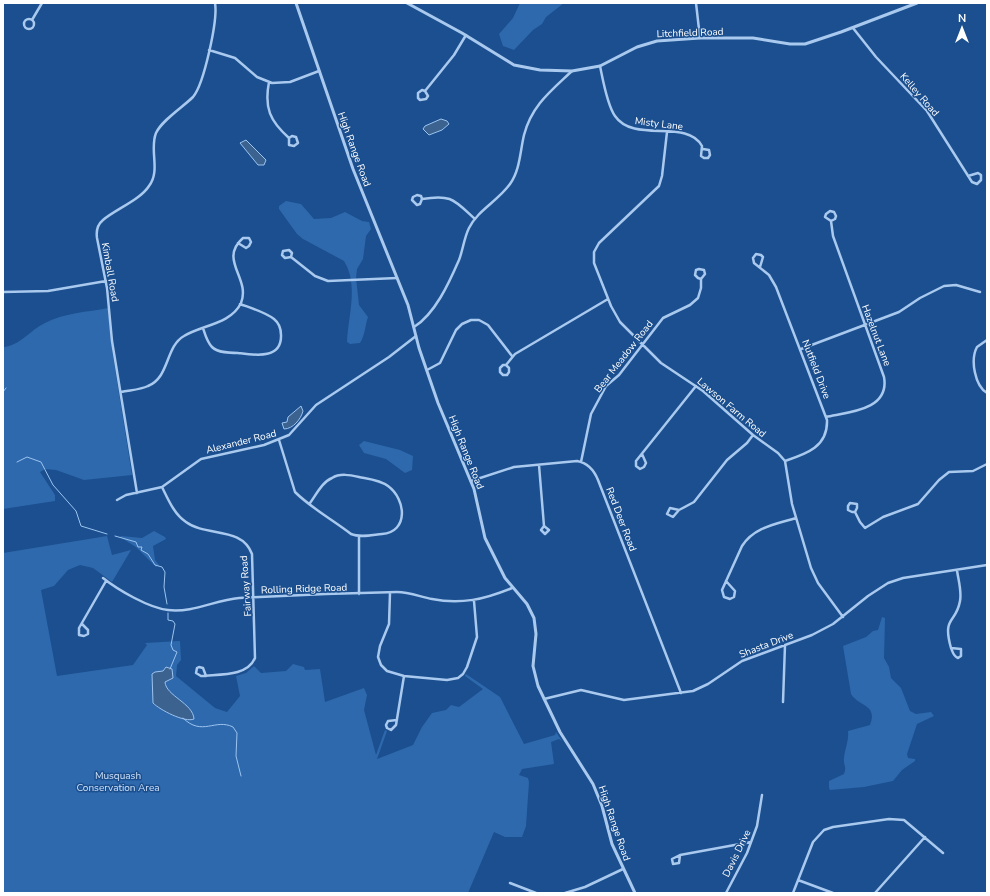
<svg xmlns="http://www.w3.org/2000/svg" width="990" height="896" font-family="'Nunito Sans',sans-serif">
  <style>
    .green { fill: #2e69ad }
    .water { fill: #3c6290; stroke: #9cc4f0 }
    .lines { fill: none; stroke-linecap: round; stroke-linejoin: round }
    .stream { stroke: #9cc4f0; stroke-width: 1 }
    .minor { stroke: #a9c9ee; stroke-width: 2.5 }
    .tertiary { stroke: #a9c9ee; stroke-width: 3 }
    .labels { text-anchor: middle; stroke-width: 3; stroke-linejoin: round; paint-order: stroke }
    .street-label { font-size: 10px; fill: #fff; stroke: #1b4f8f }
    .park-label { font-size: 10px; fill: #cfe3fa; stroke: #1b4f8f }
  </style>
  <rect width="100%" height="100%" fill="#1b4f8f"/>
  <!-- green -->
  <path class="green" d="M520,3H564L546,17L542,24L533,30L514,50L503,46L499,34L513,18Z
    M286,201L301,204L314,219L331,218L345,212L362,221L369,222L371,229L366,236L363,259L357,269L356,278L359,305L368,317C365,326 365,335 360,343L350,344L347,342C348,316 359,285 344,261L303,239L297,234L279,209V206Z
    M108,308L113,356L132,475L84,480L56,470L45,469L40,472L55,495V501L3,509V347C20,346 30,330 45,323C63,313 88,312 108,308Z
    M364,441L400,450L413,456L412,470L405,473L386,459L364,453L359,445Z
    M154,531L165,537L166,539L153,546L155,560L159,565L156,567L136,547L120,537L121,536L142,538Z
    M107,536L112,555L131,550L112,582L93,568L80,565L68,570L54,586L41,590L57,676L133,665L147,645L145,643L180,641L181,660L177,665L176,676L215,708L227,712L240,696L236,676L246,673L254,666L261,673L286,671L293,664L304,667L305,670L320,669L325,702L364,688L367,695L364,710L376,755L385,730L387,731L377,759L413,745L422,727L432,713L446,710L451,705L459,707L483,689L465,676L466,674L500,697L524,744L555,735L556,732L562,741L559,739L551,742L554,764L522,769L519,775L528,778L529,782L526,826L522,837H505L494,832L468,893H3V553Z
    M882,617L885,618L884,658L889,667L891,678L901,688L910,711L916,714L931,712L934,716L917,724L907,754L908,758L915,759V761L902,770L893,781L864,787L830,790L829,788V781L844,774C847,766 843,765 844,758C845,748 849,741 848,731L870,725C878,704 859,707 851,694L843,646L866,637L873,631L878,630Z"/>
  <!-- water -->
  <path class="water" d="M441,119L447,121L449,124L442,130L429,135L423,129L425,126Z
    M246,140L266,160L264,165H258L240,143Z
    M301,406L303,411C301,419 293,429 284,429L282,423L287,422L288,417Z
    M166,667L172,669L173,678L165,682C166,696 193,703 194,719C185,723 160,710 153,703L152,674L155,672L163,671Z"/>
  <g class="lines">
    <!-- stream -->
    <path class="stream" d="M3,392L6,388
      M17,462L27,457L41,462L53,485L76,511L81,526L107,534
      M115,536L136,542L138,547H142L141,550L148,554L155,565L162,567L165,572L164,587L167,604
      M168,613V620L173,621L175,624L171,645L173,650L177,652L170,669
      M183,718C202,737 215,718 233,727L237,733L236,756L241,776"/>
    <!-- minor -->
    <path class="minor" d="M696,3L700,38
      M24 24a5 5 0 1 1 10 0a5 5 0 1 1-10 0Z
      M32,20L42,3
      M853,28L876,57L927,111L972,182L977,184L981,180V175L978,173L968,176
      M209,50L235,58L257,77L272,83L290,82L319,71
      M600,66C603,80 607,105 615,116C634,144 687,118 702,146L701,156L704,158H708L710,155L709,150L703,149
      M269,82C264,108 270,121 289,138V145L294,146L298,143L296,137L292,136L289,138
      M425,91L422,90L418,93V98L420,100L426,99L428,96L425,91L454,55L466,35
      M667,132L662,176L659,186L599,243L594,252V263L611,306L620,322L661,363L703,391L753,435L778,453L785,461L792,504L811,568L818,583L843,617
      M422,199L420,204L417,205L412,200L413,197L417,195L421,196L422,199C452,194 454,200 475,219
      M291,257L292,253L289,250L283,251L282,255L285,258L291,257L315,276L328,281L397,278
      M760,267L763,257L761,255L756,254L753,258L754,263L769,275L776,287L827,420C828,447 806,454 785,461
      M3,292L48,291L106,281
      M414,327C435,314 449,283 459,260C463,250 464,238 469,228C478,210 498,201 510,184C520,170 520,152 524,135C532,105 551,91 572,71
      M203,328C205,334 207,342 212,347C218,353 230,353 238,353C254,355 282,360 281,335C281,329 279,323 274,319C265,312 251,308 240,304
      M987,340L977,347C970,360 975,386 987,393
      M801,349L899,312L920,298L944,286L956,285L980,292
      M506,365H503L500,368V372L503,375H507L509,372V368L506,365L515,354L608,299
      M427,370L440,363L456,330L462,324L471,320H479L488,325L512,356
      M121,392C130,390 140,390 148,386C170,377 165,347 184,336C202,325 231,324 241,303C251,278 218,260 243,238H249L251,242L249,246L246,248L238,243
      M826,417C849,412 890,410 884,377L833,236L831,221L835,219L836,216L834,212L830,211L826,214L825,217L831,221
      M279,440L295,492C311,508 333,520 351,534C360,538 372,535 382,534C409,532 406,499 388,486C380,480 369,479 359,477C350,475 340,473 332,478C322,482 316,495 310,503
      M642,454L646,463L644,467L640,469L636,466V461L696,386
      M581,462L591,414L606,386L619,375L663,318L690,305L698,298L701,288V279L705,274L704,270L699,269L696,270L695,275L698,278L701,279
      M539,465L544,526L541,530L545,534L549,530L544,526
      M471,481L514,467L577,461C588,463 594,470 598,480L681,693
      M162,487C168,499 174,514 186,522C206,537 242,526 252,554L255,658C247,677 219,674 201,676L196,673L197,668L199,667L203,668L206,676
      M137,493L112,341L107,288L97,238C96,231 97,225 103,220C116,209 140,200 149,186C161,170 149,150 156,133C162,120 183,107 193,97C204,84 218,20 215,3
      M117,500L126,495L162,487L201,459L264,445L289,435L316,405L389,357L416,336
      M679,510L670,508L667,514L673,517L679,510L694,502L727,460L747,443L753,435
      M855,512L857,508V504L850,503L848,506V510L852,512H855L860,522L865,528L883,517L918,504L939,480L949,472L973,471L987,464
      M359,536V594
      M103,578C118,590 149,608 168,610C193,613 215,600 239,598C292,595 344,593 397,592C409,592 421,597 432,599C461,605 485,599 512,588
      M726,581L735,591L734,597L730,599L724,597L722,590L742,546C754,527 776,524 796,518
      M390,593L389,624L380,646L378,657L381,665L387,671L404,676L447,680L458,678L463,674L467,667L477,637L474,601
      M82,624L88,630V634L84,636L79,635V628L106,581
      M951,648L961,649V656L958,658C953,656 953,652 951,648C942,616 956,624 960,601C962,591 958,579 957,570
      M544,699L581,690L624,700L693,691L708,684L742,661L812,635L833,624L868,596L888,583L903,578L987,565
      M783,702L785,645
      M397,720L388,721L386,725L387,728L391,730L396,725L404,676
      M680,855L679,863L673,864L672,859L680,855L751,842
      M798,880L833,893
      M510,883L536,893
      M565,893L585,887L623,869
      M726,893L747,853L757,826L762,795
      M793,893L813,842L824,830L833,827L889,819L904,820L943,853
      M875,893L925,837"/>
    <!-- tertiary -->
    <path class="tertiary" d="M296,3L353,169L408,305L419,348L438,403L474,489L485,538L505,578L527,604L534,618L536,634L533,666L538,686L560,732L593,784L602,806L612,844L635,893
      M407,3L462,33L514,65L540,70L572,71L600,66L637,47L657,41L700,38H753L790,44H805L841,32L917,3"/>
  </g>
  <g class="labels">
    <!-- street labels -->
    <g class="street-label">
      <text transform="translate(690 32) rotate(-2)" y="4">Litchfield Road</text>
      <text transform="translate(920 94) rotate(49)" y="4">Kelley Road</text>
      <text transform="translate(659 123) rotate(7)" y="4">Misty Lane</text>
      <text transform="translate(355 149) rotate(70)" y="4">High Range Road</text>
      <text transform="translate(111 272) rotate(80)" y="4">Kimball Road</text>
      <text transform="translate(877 335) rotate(69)" y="4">Hazelnut Lane</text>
      <text transform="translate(623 356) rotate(-52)" y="4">Bear Meadow Road</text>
      <text transform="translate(817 369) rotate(69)" y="4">Nutfield Drive</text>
      <text transform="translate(732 407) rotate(40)" y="4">Lawson Farm Road</text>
      <text transform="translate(241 441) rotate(-14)" y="4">Alexander Road</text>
      <text transform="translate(467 452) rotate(68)" y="4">High Range Road</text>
      <text transform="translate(622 519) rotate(69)" y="4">Red Deer Road</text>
      <text transform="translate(245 586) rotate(-94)" y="4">Fairway Road</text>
      <text transform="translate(304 588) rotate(-2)" y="4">Rolling Ridge Road</text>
      <text transform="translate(766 644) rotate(-21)" y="4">Shasta Drive</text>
      <text transform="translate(615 823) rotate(71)" y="4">High Range Road</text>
      <text transform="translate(736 853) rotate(-64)" y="4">Davis Drive</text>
    </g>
    <!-- park labels -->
    <g class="park-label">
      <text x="118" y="779">Musquash<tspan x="118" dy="12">Conservation Area</tspan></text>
    </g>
  </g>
  <!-- border -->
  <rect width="990" height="896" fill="none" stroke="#ffffff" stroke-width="8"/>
  <!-- north arrow -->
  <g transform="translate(962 28)" stroke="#1b4f8f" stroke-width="3" paint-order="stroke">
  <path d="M0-3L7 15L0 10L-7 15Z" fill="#ffffff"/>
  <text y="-6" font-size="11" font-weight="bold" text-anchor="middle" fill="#ffffff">N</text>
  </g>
</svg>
